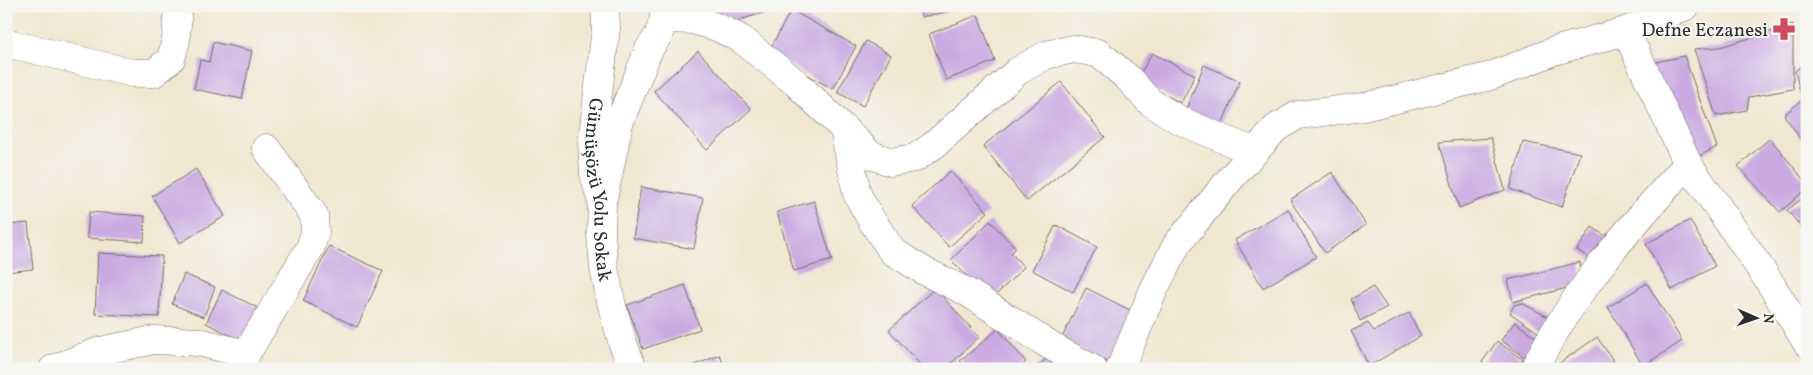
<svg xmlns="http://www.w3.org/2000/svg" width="1813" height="375" font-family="Vollkorn,serif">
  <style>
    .building { fill: #cbaae2 }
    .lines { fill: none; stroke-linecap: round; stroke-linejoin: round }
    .minor-casing { stroke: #706d65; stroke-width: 29 }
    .minor { stroke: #fff; stroke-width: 28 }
    .labels { text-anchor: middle; stroke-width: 4; stroke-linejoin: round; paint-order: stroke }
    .poi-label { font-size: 19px; fill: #2b2b2b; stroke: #f6f6f2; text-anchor: end }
    .street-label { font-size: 19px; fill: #2b2b2b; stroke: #f6f6f2 }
  </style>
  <rect width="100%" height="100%" fill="#f6f6f2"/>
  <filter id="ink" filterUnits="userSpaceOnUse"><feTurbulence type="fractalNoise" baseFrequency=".02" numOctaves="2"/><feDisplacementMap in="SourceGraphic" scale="10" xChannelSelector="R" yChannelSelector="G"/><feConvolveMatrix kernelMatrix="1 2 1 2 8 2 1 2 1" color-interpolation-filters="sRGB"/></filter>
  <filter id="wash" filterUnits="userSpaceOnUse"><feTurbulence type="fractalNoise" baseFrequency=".0096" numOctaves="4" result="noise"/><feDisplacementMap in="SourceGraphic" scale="20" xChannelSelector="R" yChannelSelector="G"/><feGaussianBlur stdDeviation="1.12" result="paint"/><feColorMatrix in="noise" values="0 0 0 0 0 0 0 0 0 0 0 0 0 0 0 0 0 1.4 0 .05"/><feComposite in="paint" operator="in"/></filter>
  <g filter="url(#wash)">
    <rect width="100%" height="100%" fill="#f1e7d0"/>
    <g id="blocks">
      <!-- building -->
      <path class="building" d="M714,6H783V7L719,26Z
        M919,6H972V7L921,17Z
        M791,10L856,46L833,89L768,53Z
        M978,15L995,61L946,80L929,34Z
        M1793,25V89L1749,97L1747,110L1716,116L1694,49L1720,47Z
        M866,41L891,55L863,106L837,92Z
        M213,42L252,51L242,99L194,89L200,60L209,62Z
        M698,51L751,109L707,150L654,91Z
        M1152,53L1195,75L1181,103L1137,80Z
        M1684,56L1717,147L1691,160L1647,64Z
        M1807,62V143L1804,144L1784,115L1802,100L1795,71Z
        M1204,65L1240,81L1220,129L1184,114Z
        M1061,82L1105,137L1027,201L983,146Z
        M1491,138L1505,190L1459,208L1439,142Z
        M1770,138L1807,184V188L1780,212L1738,166Z
        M1523,142L1580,153L1562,207L1510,189Z
        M196,169L225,216L180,243L152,196Z
        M950,171L988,212L949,247L912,206Z
        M1332,172L1366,225L1325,253L1290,200Z
        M641,187L703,198L694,249L633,238Z
        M1807,195V234L1787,210Z
        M814,201L832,260L794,271L777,212Z
        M1288,209L1316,257L1263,288L1235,240Z
        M89,212L145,216L144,242L87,238Z
        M1690,220L1715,266L1672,290L1646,244Z
        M990,221L1016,248L1011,253L1024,267L991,300L951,260Z
        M28,223L33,269L6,272V225Z
        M1056,225L1097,247L1073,292L1032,270Z
        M1592,227L1610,239L1596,262L1577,250Z
        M329,246L383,271L357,327L303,301Z
        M98,253L162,256L159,317L95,314Z
        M1580,262L1582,284L1513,302L1508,280Z
        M184,274L215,287L204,317L172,304Z
        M1647,283L1682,341L1643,366L1608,307Z
        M685,285L700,329L643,349L627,305Z
        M1373,287L1387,307L1360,321L1351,299Z
        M935,288L979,337L945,369H924L889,330Z
        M1086,288L1132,311L1108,362L1061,340Z
        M222,290L262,310L246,343L206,323Z
        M1522,303L1555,321L1542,335L1510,313L1514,305Z
        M1409,313L1421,336L1369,366L1351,331L1368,323L1374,331Z
        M1515,322L1541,341L1528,360L1501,340Z
        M998,329L1026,362L1018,369H966L960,361Z
        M1597,337L1619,369H1551Z
        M1497,341L1523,360L1517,369L1478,368Z
        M720,355L725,369H685Z
        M1047,358L1056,369H1034Z"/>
    </g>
  </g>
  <g filter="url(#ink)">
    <use href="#blocks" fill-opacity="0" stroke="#706d65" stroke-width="1"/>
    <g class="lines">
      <defs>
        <g id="minor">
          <path id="s1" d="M605,6L606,28L592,143L594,174L602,203L601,234L604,268L612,306L623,344L633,369"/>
          <path d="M664,19L693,20L717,27L741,39L796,83L844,129L857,194L871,219L892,251L924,271L967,292L1049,345L1093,369"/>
          <path d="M1626,31L1688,164L1769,281L1807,343"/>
          <path d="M6,43L133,73H154L171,59L176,40L178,6"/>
          <path d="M844,129L871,155L891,162L915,158L934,145L1018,71L1046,55L1073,49L1098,53L1127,77L1150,102L1179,120L1254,152"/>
          <path d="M604,195L619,123L649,49L658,36L664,19L663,6"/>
          <path d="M53,369L100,351L154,340L199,342L246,354"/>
          <path d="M239,369L246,354L310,248L315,233L314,215L266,148"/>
          <path d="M1120,369L1154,289L1177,244L1231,178L1276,128L1298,115L1364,107L1491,76L1554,51L1626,31L1686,6"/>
          <path d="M1534,369C1573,292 1630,226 1688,164"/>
        </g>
      </defs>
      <!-- minor casing -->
      <use href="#minor" class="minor-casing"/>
      <!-- minor -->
      <use href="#minor" class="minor"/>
    </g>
  </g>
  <!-- icons -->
  <defs>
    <symbol id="pharmacy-bare" viewBox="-9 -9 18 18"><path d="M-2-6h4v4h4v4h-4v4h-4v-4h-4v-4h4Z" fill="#d1495b" stroke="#f6f6f2" stroke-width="2.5" paint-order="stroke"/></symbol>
  </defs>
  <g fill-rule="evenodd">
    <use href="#pharmacy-bare" x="1768" y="13" width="32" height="32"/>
  </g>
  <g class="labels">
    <!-- poi labels -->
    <g class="poi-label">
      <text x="1768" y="36">Defne Eczanesi</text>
    </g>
    <!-- street labels -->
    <g class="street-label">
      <text dy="7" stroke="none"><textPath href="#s1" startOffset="185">Gümüşözü Yolu Sokak</textPath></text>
    </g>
  </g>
  <!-- margin -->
  <rect width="1813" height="375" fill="none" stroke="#f6f6f2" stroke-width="25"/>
  <!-- north arrow -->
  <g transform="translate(1756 318) rotate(92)" stroke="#f6f6f2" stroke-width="4" paint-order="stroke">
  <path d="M0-4L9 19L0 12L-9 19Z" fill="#2b2b2b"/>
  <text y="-8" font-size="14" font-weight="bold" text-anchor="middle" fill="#2b2b2b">N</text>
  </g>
</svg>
